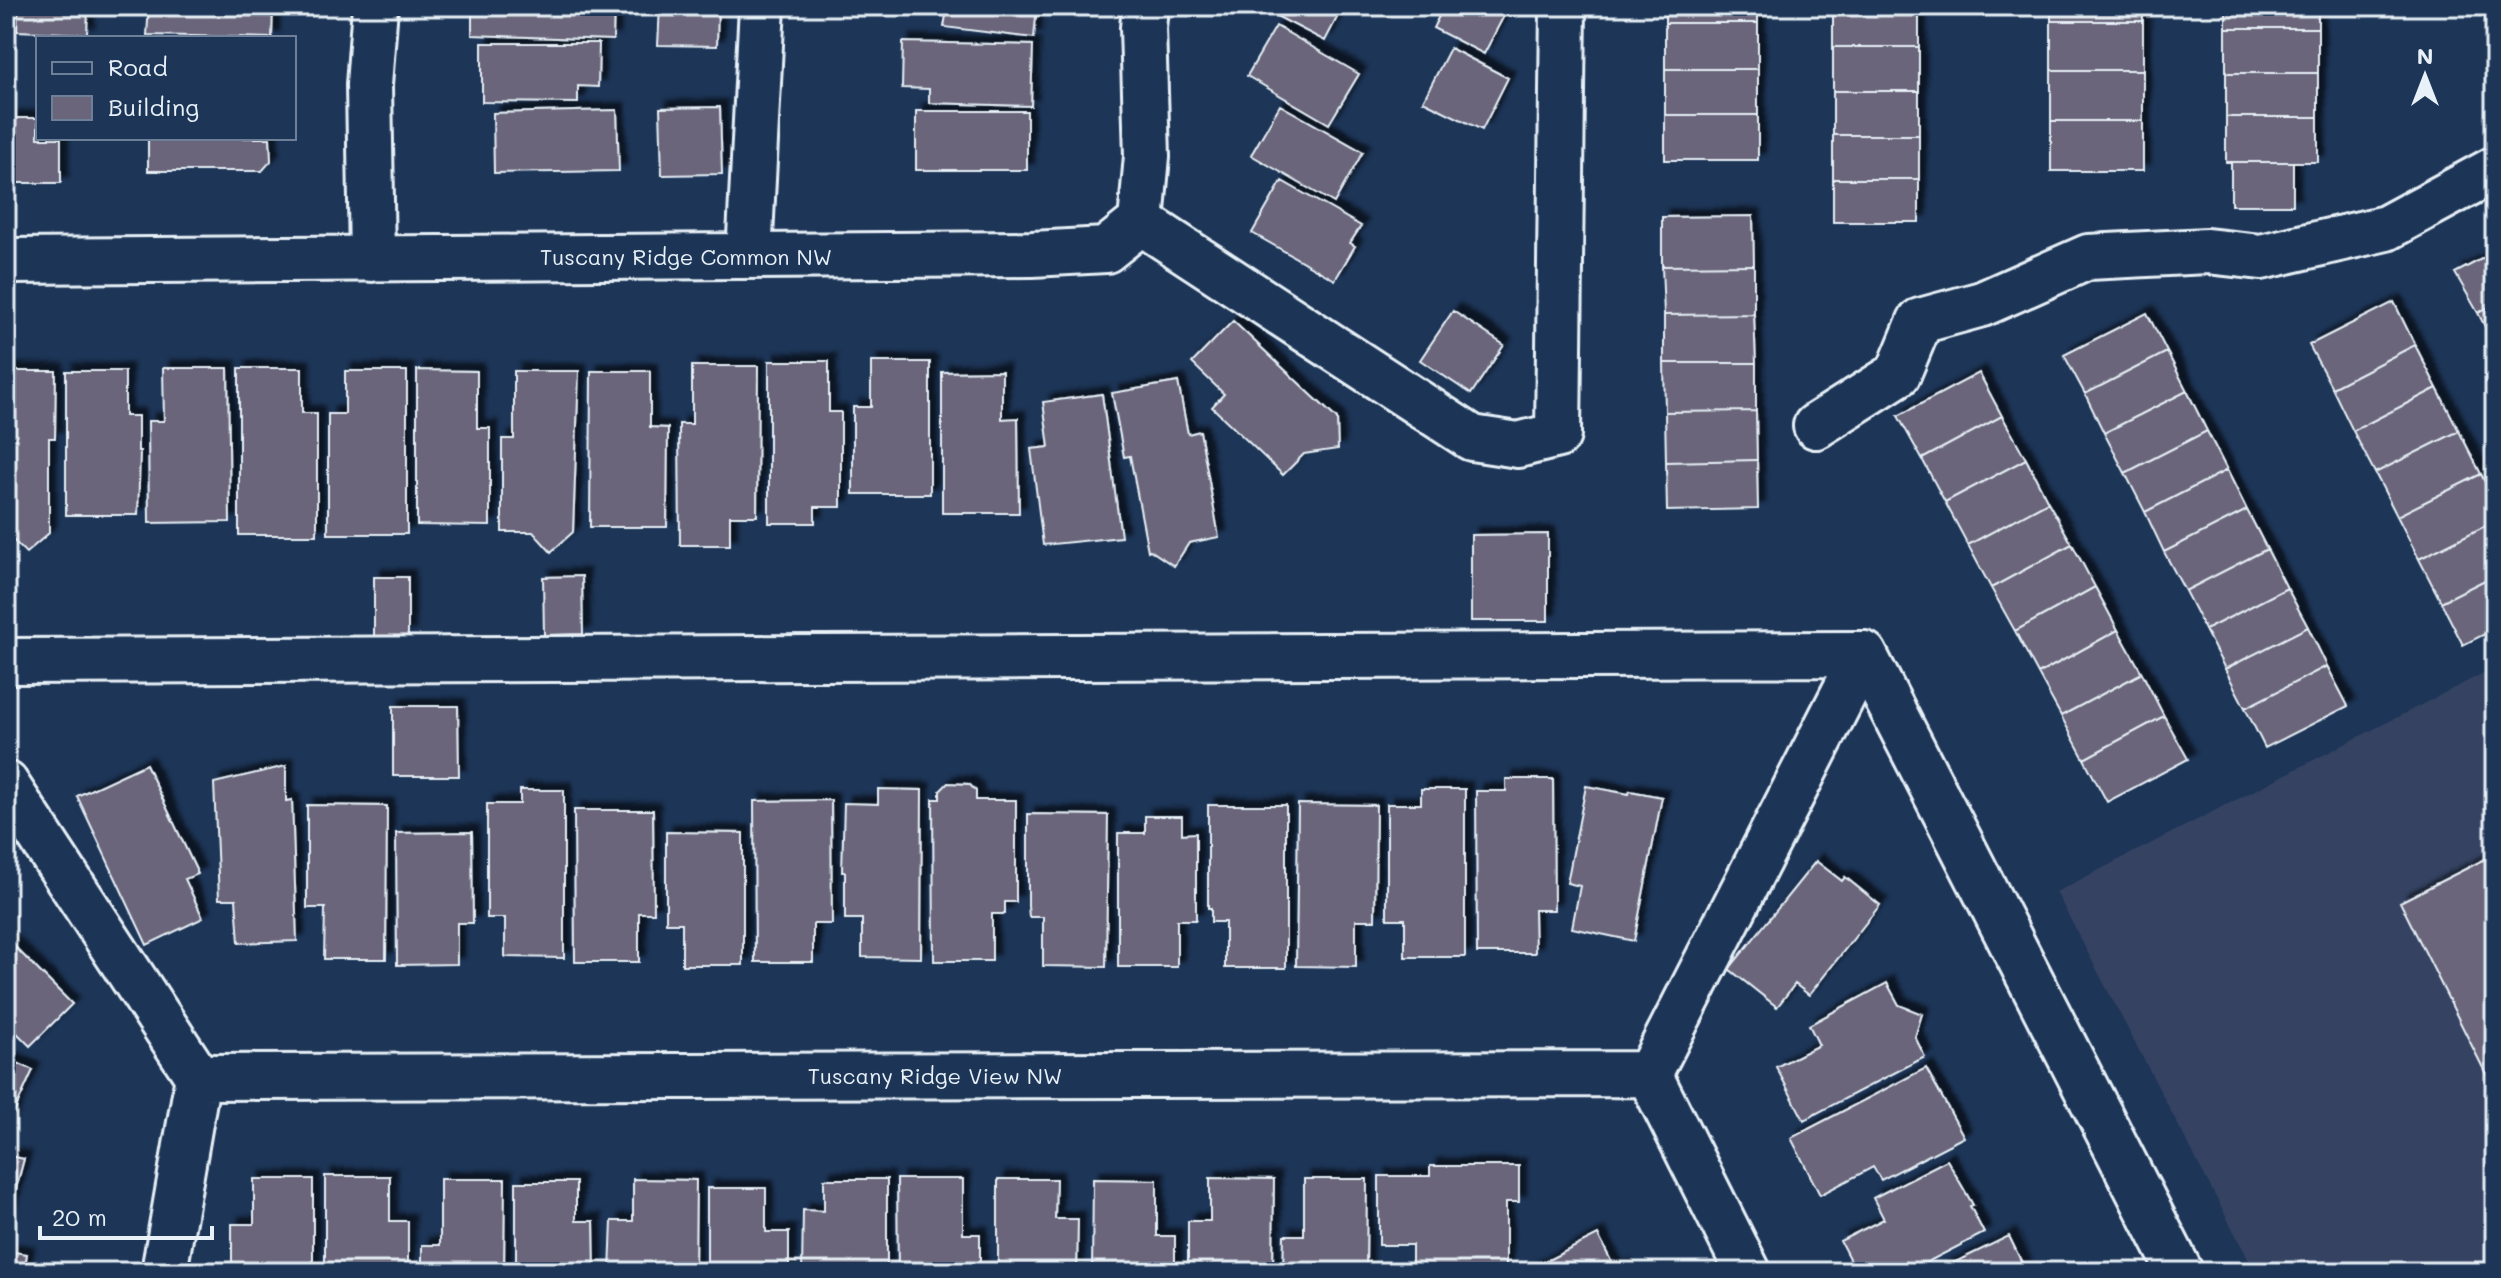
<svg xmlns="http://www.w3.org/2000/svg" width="2501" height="1278" font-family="Mali,sans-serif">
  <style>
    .built { fill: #344362 }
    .building { fill: #6a657a; stroke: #e8f1f8; stroke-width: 2; filter: url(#shadow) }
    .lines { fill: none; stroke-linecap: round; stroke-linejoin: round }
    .minor-casing { stroke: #e8f1f8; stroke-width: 50 }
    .minor { stroke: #1d3557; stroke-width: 44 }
    .labels { text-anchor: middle; stroke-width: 7; stroke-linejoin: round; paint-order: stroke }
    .street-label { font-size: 22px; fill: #e8f1f8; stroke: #1d3557 }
  </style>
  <defs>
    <filter id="shadow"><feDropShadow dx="7" dy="-7" stdDeviation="2" flood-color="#0009"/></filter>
  </defs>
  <rect width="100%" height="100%" fill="#1d3557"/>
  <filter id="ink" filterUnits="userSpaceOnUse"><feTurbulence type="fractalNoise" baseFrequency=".0125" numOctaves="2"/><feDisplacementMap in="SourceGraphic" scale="16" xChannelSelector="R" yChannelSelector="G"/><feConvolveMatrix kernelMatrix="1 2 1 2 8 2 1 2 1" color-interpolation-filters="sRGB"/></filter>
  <g filter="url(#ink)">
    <!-- built -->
    <path class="built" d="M2495,667V1272H2255L2056,892Z"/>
    <!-- building -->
    <path class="building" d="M18,6H88L87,34L17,31Z
      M149,6H273L272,38L147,35Z
      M472,6H614L613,40L472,35Z
      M660,6H718L717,46L658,45Z
      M919,6H1037L1034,38L944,27L946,15L919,11Z
      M1257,6H1343L1325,41Z
      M1444,6H1509L1484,54L1433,28Z
      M1665,6H1758V23H1665Z
      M1833,6H1919V47H1833Z
      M2051,6H2143V21H2051Z
      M2226,6H2318V28H2226Z
      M2051,21H2143V70H2051Z
      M1665,23H1758V69H1665Z
      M1276,26L1359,74L1329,124L1247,76Z
      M2226,28H2318V73H2226Z
      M903,42L1033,45L1031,106L929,103V89L902,88Z
      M482,43H599L598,87L578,86V103L482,102Z
      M1833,47H1919V91H1833Z
      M1450,48L1508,78L1482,130L1423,101Z
      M1665,69H1758V115H1665Z
      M2051,70H2143V121H2051Z
      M2226,73H2318V117H2226Z
      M1833,91H1919V135H1833Z
      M1280,105L1363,152L1334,203L1251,155Z
      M720,107L722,174L662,175L660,108Z
      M617,110L619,171L494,173L493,113Z
      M916,111H1027V170H916Z
      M1665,115H1758V160H1665Z
      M2226,117H2318V162H2226Z
      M6,118H38V138H61V183H6Z
      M2051,121H2143V171H2051Z
      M1833,135H1919V179H1833Z
      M148,138H270L271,161L262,171H148Z
      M2231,162H2293V205H2231Z
      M1833,179H1919V222H1833Z
      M1282,181L1361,226L1350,243L1355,246L1335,280L1252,233Z
      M1753,216L1754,265L1662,266V217Z
      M2495,252V304L2478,313L2455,273Z
      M1754,265V314L1664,315L1662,266Z
      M2394,302L2415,345L2332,388L2309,345Z
      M2495,304V346L2478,313Z
      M1453,311L1504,345L1471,394L1420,360Z
      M2147,313L2167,352L2085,394L2064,355Z
      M1754,314L1756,363H1664V315Z
      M1233,321L1337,419L1338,449L1304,454L1283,475L1212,407L1224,394L1192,363Z
      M2415,345L2437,388L2353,431L2332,388Z
      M2167,352L2187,391L2104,433L2085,394Z
      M769,361H829V412H841V507H815V523H769Z
      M871,362H930V494H853V407H871Z
      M1664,363H1756V411L1665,412Z
      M692,366H758L757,516H730V545H680L679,424H692Z
      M163,368H228L230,522L149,523L148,421H164Z
      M239,368H302V413H317V535H239Z
      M417,370L477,371V428H490V526L417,525Z
      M6,371H56L55,438H49V533L26,553L6,533Z
      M66,371H125V416H138V451H140L138,515H66Z
      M345,371H407V534H328V414H345Z
      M514,371H579L573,532L551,552L533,532H502V439H514Z
      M591,371H650V427L668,428L667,527H590Z
      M1002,371V419L1018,418L1019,513H942V372Z
      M1979,373L2002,416L1922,459L1898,416Z
      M1178,382L1188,434L1200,431L1219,537L1189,543L1174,566L1150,550L1148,551L1130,456L1124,457L1112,393Z
      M2437,388L2459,431L2375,473L2353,431Z
      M2187,391L2207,431L2125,473L2104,433Z
      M1102,394L1121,537L1043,545L1031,449L1049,447L1043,402Z
      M1756,411L1757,460L1666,462L1665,412Z
      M2002,416L2026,459L1945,502L1922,459Z
      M2207,431L2227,470L2145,512L2125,473Z
      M2459,431L2481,474L2397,516L2375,473Z
      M2026,459L2048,502L1968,545L1945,502Z
      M1757,460L1758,509L1667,511L1666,462Z
      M2227,470L2247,510L2164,552L2145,512Z
      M2481,474L2495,502V521L2419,559L2397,516Z
      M2048,502L2072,544L1991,588L1968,545Z
      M2247,510L2267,549L2185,591L2164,552Z
      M2495,521V575L2441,602L2419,559Z
      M1548,534V621H1471V535Z
      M2072,544L2095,587L2015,631L1991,588Z
      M2267,549L2287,588L2205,630L2185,591Z
      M2495,575V629L2463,645L2441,602Z
      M582,576L583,634L544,635L543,577Z
      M374,577H408V636H374Z
      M2095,587L2118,630L2038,674L2015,631Z
      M2287,588L2308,627L2225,669L2205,630Z
      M2308,627L2327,666L2245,708L2225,669Z
      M2118,630L2142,673L2061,716L2038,674Z
      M2327,666L2348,706L2265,748L2245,708Z
      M2142,673L2164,716L2084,759L2061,716Z
      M393,706H458L459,776H393Z
      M2164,716L2188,759L2107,802L2084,759Z
      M146,764L198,874L185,879L203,918L147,945L77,796Z
      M286,766V801L292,800L297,941L239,943L236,899H219L214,783Z
      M1506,779H1553L1554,910H1534L1535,953H1477L1476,791H1506Z
      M948,783L969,784L976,791V800H1016V902H1005V914H992V961H934L933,799H940V791Z
      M1586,786L1629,794L1630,791L1662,797L1634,941L1572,928L1580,886L1567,883Z
      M878,789L922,790L921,958L862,957V919H845V872H842L844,803L878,804Z
      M1421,789H1465V957H1405V919H1387V804H1421Z
      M520,790H564V958L505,957V918H487V804H520Z
      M831,800L832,924H813V962H755L754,801Z
      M1298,804L1376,805L1375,920H1356V967L1296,966Z
      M307,805L387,806L386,959H324L325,908H307Z
      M1208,805H1286V968H1225V922H1211V908H1208Z
      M574,810H653L654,913H639V962H575Z
      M1028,814L1108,815L1106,967L1043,966V917H1029L1028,906Z
      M1145,816H1182V834L1196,833V920H1177V967H1118V833H1145Z
      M472,832L473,923H457V964L397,965L396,833Z
      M666,832L743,833V965H682V923H666Z
      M2495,854V1092L2400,902Z
      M1816,861L1842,881L1845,877L1880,905L1809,995L1795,984L1777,1007L1729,969Z
      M6,938L72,1004L30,1046L6,1022Z
      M1887,983L1899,1005L1922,1014L1915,1037L1925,1057L1804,1120L1776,1067L1819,1045L1809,1025Z
      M6,1058L33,1070L6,1130Z
      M1926,1068L1964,1137L1881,1180L1873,1167L1820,1195L1791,1138Z
      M6,1155L24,1159L7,1222H6Z
      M1947,1160L1973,1205L1970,1206L1984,1233L1908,1272H1856L1840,1241L1884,1219L1873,1198Z
      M1430,1166H1519V1202H1506V1272H1412V1245H1379V1176H1430Z
      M325,1176H390V1221H408V1272H325Z
      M1210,1178L1274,1179L1273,1272H1188V1221H1210Z
      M254,1179H313V1272H232V1224H254Z
      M440,1179H505L504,1272H422V1245H440Z
      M633,1179L696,1180L695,1272H610L612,1221H633Z
      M824,1179H887V1272H802L803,1210L824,1211Z
      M897,1179H963V1234H980V1272H898Z
      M998,1179H1056L1055,1219H1078L1077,1272H998Z
      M1093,1179L1157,1180V1236H1175V1272H1092Z
      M1304,1179H1367L1366,1272H1283L1284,1235H1304Z
      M516,1182H576V1221H594L595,1272H516Z
      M707,1188H766V1232H789V1272H707Z
      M1598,1235L1616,1271L1623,1267L1625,1272H1524Z
      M2009,1236L2024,1267L2021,1269L2022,1272H1935Z
      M6,1251L27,1254L24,1272H6Z"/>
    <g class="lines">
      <defs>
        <path id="minor" d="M1141,222L1472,438L1518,445L1558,435L1563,6
          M749,256L762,6
          M372,259L369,85L375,6
          M6,261L1032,254L1106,250L1141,222L1147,156L1143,28L1145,6
          M1816,426L1898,374L1920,321L1982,304L2088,257L2207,251L2261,257L2386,228L2495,169
          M6,661L1864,654L2180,1272
          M6,784L198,1077
          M1649,1074L1864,654
          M1649,1074L1748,1272
          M164,1272L198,1077L1649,1074"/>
      </defs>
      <!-- minor casing -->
      <use href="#minor" class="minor-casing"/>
      <!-- minor -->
      <use href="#minor" class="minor"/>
    </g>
  </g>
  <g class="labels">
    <!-- street labels -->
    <g class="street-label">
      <text x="686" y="265">Tuscany Ridge Common NW</text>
      <text x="935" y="1084">Tuscany Ridge View NW</text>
    </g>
  </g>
  <!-- margin -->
  <rect width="2501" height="1278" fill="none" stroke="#1d3557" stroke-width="32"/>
  <rect x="16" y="16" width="2469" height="1246" fill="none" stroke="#e8f1f8" stroke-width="3" filter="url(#ink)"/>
  <!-- legend -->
  <rect x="36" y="36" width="260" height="104" fill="#1d3557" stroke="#6e8097" stroke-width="2"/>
  <rect x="52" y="62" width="40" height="12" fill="#1d3557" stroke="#6e8097" stroke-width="2"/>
  <text x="108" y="76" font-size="24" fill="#e8f1f8">Road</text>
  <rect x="52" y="96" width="40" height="24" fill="#6a657a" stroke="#6e8097" stroke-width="2"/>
  <text x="108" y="116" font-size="24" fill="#e8f1f8">Building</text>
  <!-- north arrow -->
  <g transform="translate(2425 76)" stroke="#1d3557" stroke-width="6" paint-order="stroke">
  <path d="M0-6L14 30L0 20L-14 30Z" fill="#e8f1f8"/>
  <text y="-12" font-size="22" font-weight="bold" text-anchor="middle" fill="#e8f1f8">N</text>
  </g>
  <!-- scale -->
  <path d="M40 1226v12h172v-12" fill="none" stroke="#e8f1f8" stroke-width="4"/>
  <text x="52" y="1226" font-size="24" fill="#e8f1f8" stroke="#1d3557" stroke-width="6" paint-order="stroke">20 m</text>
</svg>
